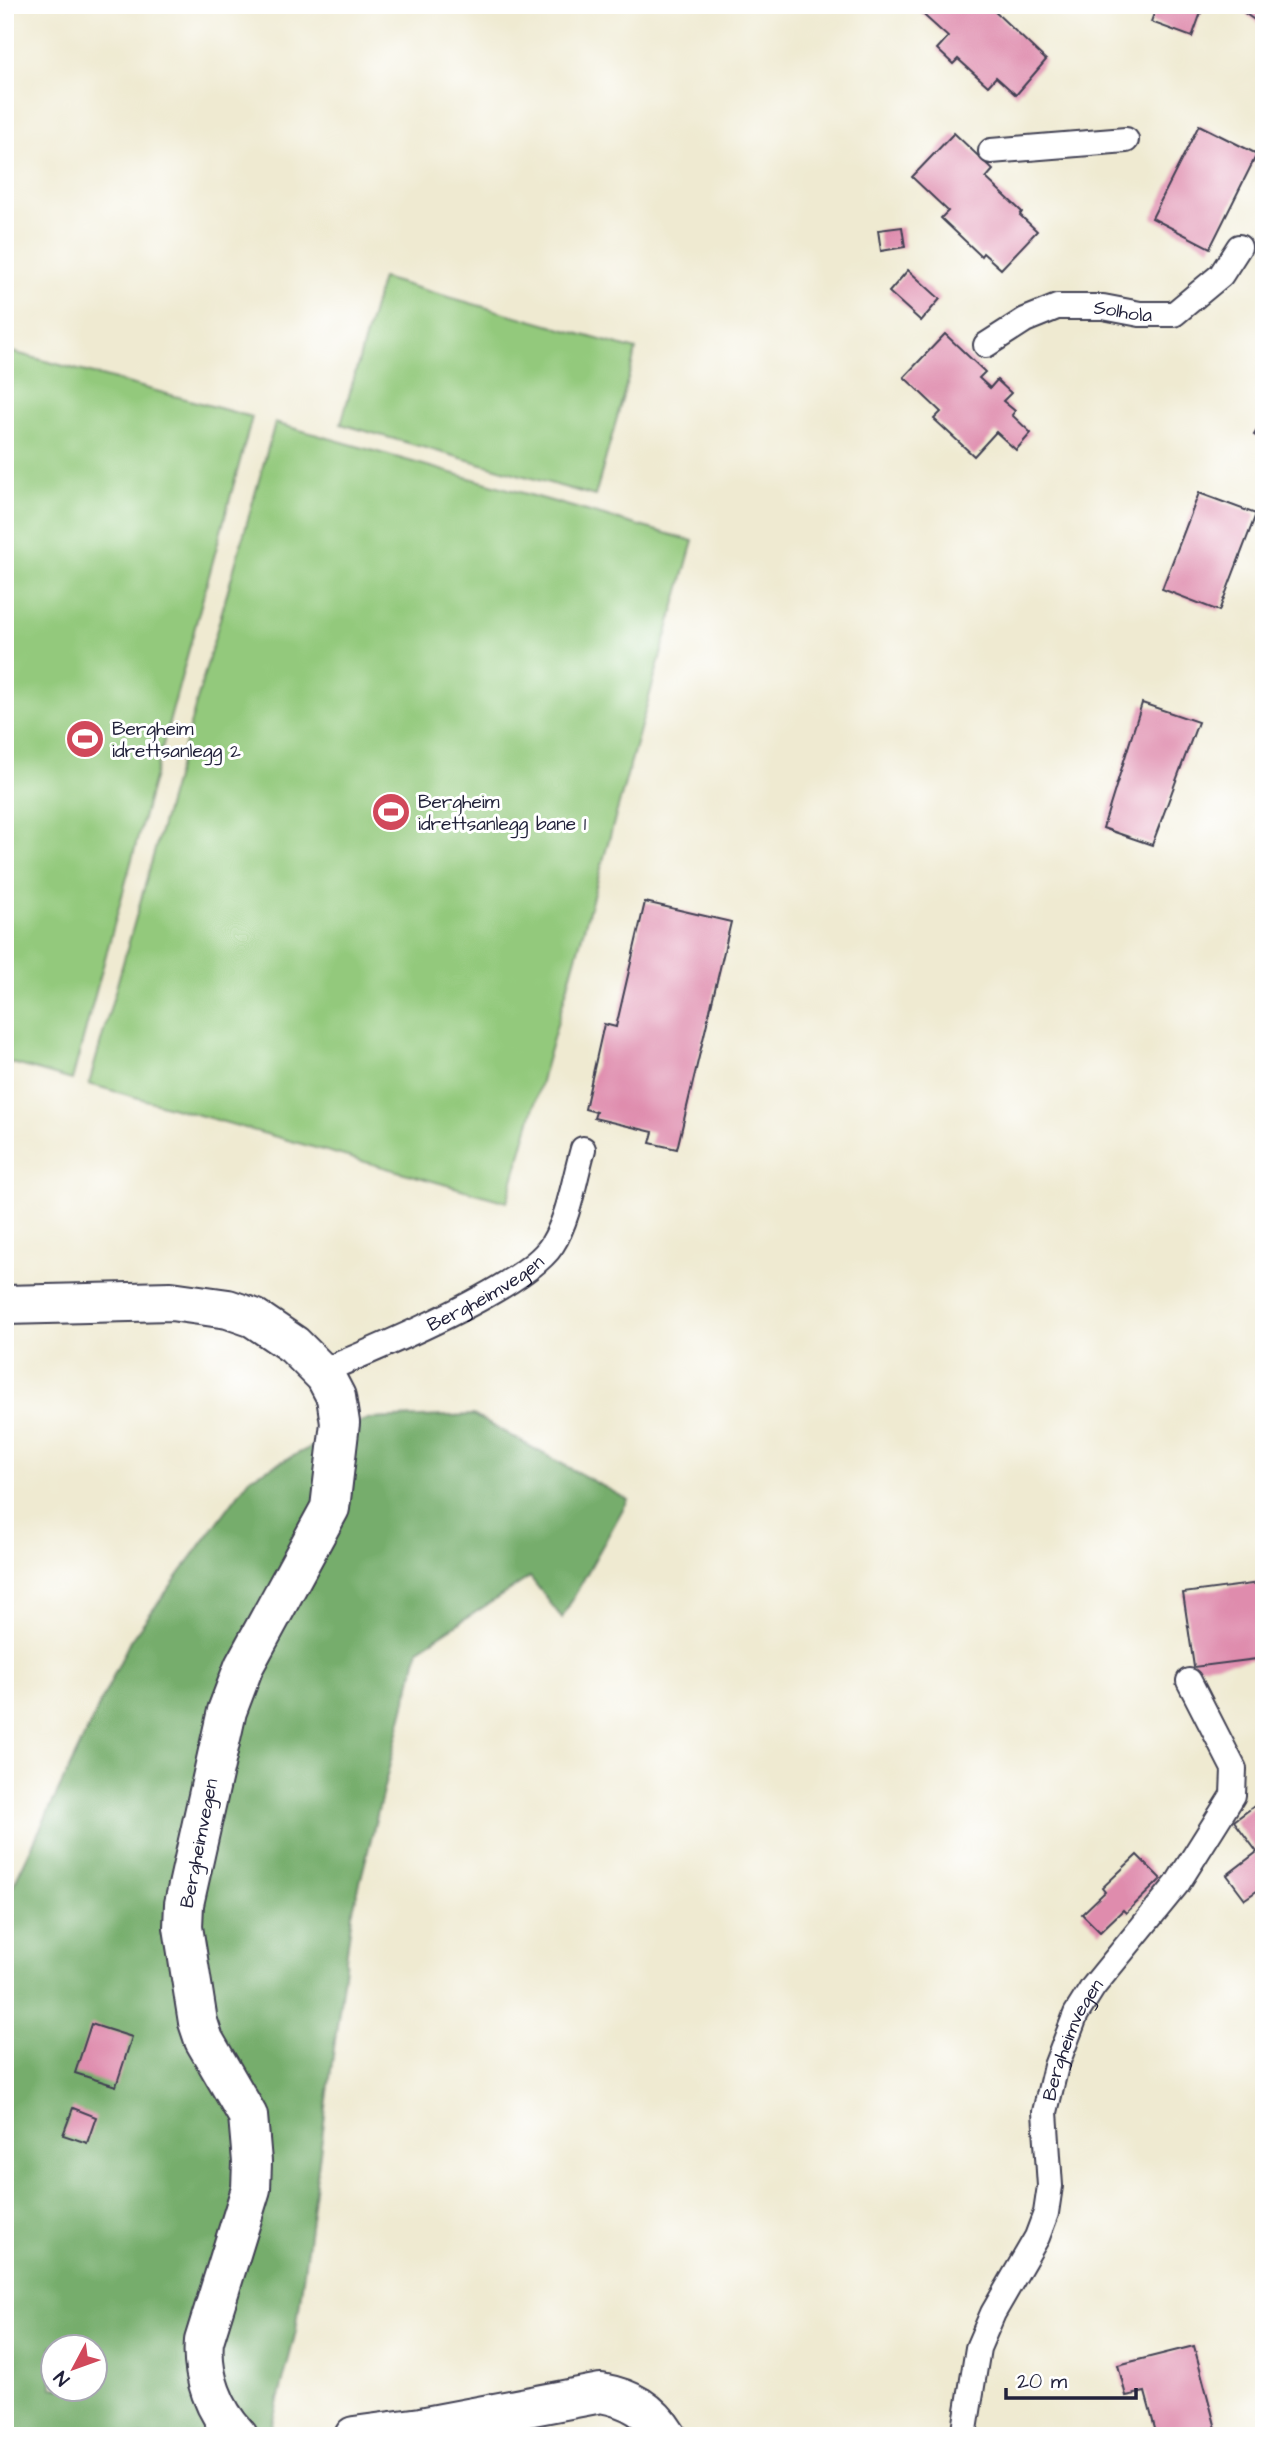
<svg xmlns="http://www.w3.org/2000/svg" width="1269" height="2441" font-family="'Architects Daughter',sans-serif">
  <style>
    .green { fill: #93c97c; stroke: #5a765c; stroke-width: 2 }
    .forest { fill: #76ad6c; stroke: #4c6854; stroke-width: 2; fill-rule: evenodd }
    .building { fill: #df8cad }
    .lines { fill: none; stroke-linecap: round; stroke-linejoin: round }
    .lane-casing { stroke: #414052; stroke-width: 28 }
    .secondary-casing { stroke: #414052; stroke-width: 42 }
    .lane { stroke: #fff; stroke-width: 24 }
    .secondary { stroke: #fff; stroke-width: 38 }
    .labels { text-anchor: middle; stroke-width: 6; stroke-linejoin: round; paint-order: stroke }
    .street-label { font-size: 19px; fill: #22223b; stroke: #fff }
    .poi-label { font-size: 19px; fill: #22223b; stroke: #fff; text-anchor: start }
  </style>
  <rect width="100%" height="100%" fill="#fff"/>
  <filter id="ink" filterUnits="userSpaceOnUse"><feTurbulence type="fractalNoise" baseFrequency=".0143" numOctaves="2"/><feDisplacementMap in="SourceGraphic" scale="14" xChannelSelector="R" yChannelSelector="G"/><feConvolveMatrix kernelMatrix="1 2 1 2 8 2 1 2 1" color-interpolation-filters="sRGB"/></filter>
  <filter id="wash" filterUnits="userSpaceOnUse"><feTurbulence type="fractalNoise" baseFrequency=".00686" numOctaves="4" result="noise"/><feDisplacementMap in="SourceGraphic" scale="28" xChannelSelector="R" yChannelSelector="G"/><feGaussianBlur stdDeviation="1.57" result="paint"/><feColorMatrix in="noise" values="0 0 0 0 0 0 0 0 0 0 0 0 0 0 0 0 0 1.4 0 .05"/><feComposite in="paint" operator="in"/></filter>
  <g filter="url(#wash)">
    <rect width="100%" height="100%" fill="#efead1"/>
    <!-- green -->
    <path class="green" d="M382,278L636,350L595,496L341,424Z
      M5,350L252,417L72,1080L5,1061Z
      M275,423L693,541L507,1202L89,1084Z"/>
    <!-- forest -->
    <path class="forest" d="M473,1415L628,1500L562,1618L530,1577L419,1649L352,1914L296,2331L269,2436H5V1927L8,1896L130,1641L251,1477L367,1419ZM52,2346H94V2388H52Z"/>
    <g id="blocks">
      <!-- building -->
      <path class="building" d="M921,5H994L991,8L1046,60L1016,95L996,77L988,86L958,59L953,64L937,49L948,37L917,9Z
        M1157,5L1203,7L1192,37L1151,22Z
        M1233,5H1264V25L1263,26Z
        M1199,125L1257,154L1210,248L1152,218Z
        M954,133L993,170L986,178L1022,212L1020,215L1037,231L1001,269L983,253L981,256L941,218L948,211L912,177Z
        M902,227L905,247L881,251L878,230Z
        M908,270L940,299L921,321L889,292Z
        M945,334L985,372L979,378L990,388L997,380L1011,393L1003,401L1015,411L1012,415L1031,433L1016,450L996,432L974,456L934,419L941,412L904,377Z
        M1264,419V441L1254,435Z
        M1199,493L1256,514L1219,611L1162,589Z
        M1142,703L1198,722L1152,845L1103,828Z
        M645,902L731,922L677,1149L650,1143L653,1132L594,1118L596,1112L585,1109L604,1024L616,1027Z
        M1259,1583L1264,1614V1658L1194,1667L1183,1593Z
        M1264,1799V1886L1245,1899L1227,1875L1257,1852L1234,1821Z
        M1137,1855L1161,1879L1126,1913L1123,1910L1100,1932L1082,1914L1105,1892L1102,1888Z
        M91,2024L132,2037L116,2086L75,2073Z
        M73,2108L96,2117L87,2143L63,2135Z
        M1194,2346L1218,2436H1157L1145,2392L1126,2396L1118,2365Z"/>
    </g>
  </g>
  <g filter="url(#ink)">
    <use href="#blocks" fill-opacity="0" stroke="#414052" stroke-width="2"/>
    <g class="lines">
      <defs>
        <g id="lane">
          <path d="M991,151L1126,140"/>
          <path id="s1" d="M986,345L1025,320L1057,307H1103L1140,314H1174L1221,275L1239,247"/>
          <path id="s2" d="M325,1376V1370C374,1350 526,1287 552,1245C569,1218 574,1180 583,1149"/>
          <path id="s3" d="M964,2436L978,2348L993,2313L1037,2237L1046,2213L1050,2186L1045,2112L1056,2066L1076,2014L1093,1987L1177,1884L1233,1795L1234,1769L1189,1681"/>
        </g>
        <path id="secondary" d="M5,1305L171,1301L228,1309L254,1318L294,1345L325,1376L336,1397L340,1423L330,1508L244,1666L227,1711L184,1904L183,1927L198,2022L204,2040L248,2116L252,2162L251,2189L204,2341C201,2376 214,2411 238,2436
          M354,2436L421,2427L601,2393C630,2398 651,2410 667,2436"/>
      </defs>
      <!-- lane casing -->
      <use href="#lane" class="lane-casing"/>
      <!-- secondary casing -->
      <use href="#secondary" class="secondary-casing"/>
      <!-- lane -->
      <use href="#lane" class="lane"/>
      <!-- secondary -->
      <use href="#secondary" class="secondary"/>
    </g>
  </g>
  <!-- icons -->
  <defs>
    <symbol id="stadium-disc" viewBox="-11 -11 22 22"><circle r="9.5" fill="#d1495b" stroke="#fff"/><path d="M0-5a6.5 5 0 1 0 0 10a6.5 5 0 1 0 0-10ZM-3.5-1.8h7v3.6h-7Z" fill="#fff"/></symbol>
  </defs>
  <g fill-rule="evenodd">
    <use href="#stadium-disc" x="63" y="717" width="44" height="44"/>
    <use href="#stadium-disc" x="369" y="790" width="44" height="44"/>
  </g>
  <g class="labels">
    <!-- street labels -->
    <g class="street-label">
      <text dy="7" stroke="none"><textPath href="#s1" startOffset="147">Solhola</textPath></text>
      <text dy="7" stroke="none"><textPath href="#s2" startOffset="184">Bergheimvegen</textPath></text>
      <text transform="translate(198 1843) rotate(-79)" y="7">Bergheimvegen</text>
      <text dy="7" stroke="none"><textPath href="#s3" startOffset="420">Bergheimvegen</textPath></text>
    </g>
    <!-- poi labels -->
    <g class="poi-label">
      <text x="112" y="735">Bergheim<tspan x="112" dy="22">idrettsanlegg 2</tspan></text>
      <text x="418" y="808">Bergheim<tspan x="418" dy="22">idrettsanlegg bane 1</tspan></text>
    </g>
  </g>
  <!-- margin -->
  <rect width="1269" height="2441" fill="none" stroke="#fff" stroke-width="28"/>
  <!-- north arrow -->
  <g transform="translate(74 2368) rotate(229)"><circle r="33" fill="#ffffff" stroke="#a7a7b1" stroke-width="2"/>
  <path d="M0-5L12 26L0 18L-12 26Z" fill="#d1495b"/>
  <text y="-10" font-size="19" font-weight="bold" text-anchor="middle" fill="#22223b">N</text>
  </g>
  <!-- scale -->
  <path d="M1006 2388v10h130v-10" fill="none" stroke="#22223b" stroke-width="3.5"/>
  <text x="1017" y="2388" font-size="21" fill="#22223b" stroke="#ffffff" stroke-width="5" paint-order="stroke">20 m</text>
</svg>
